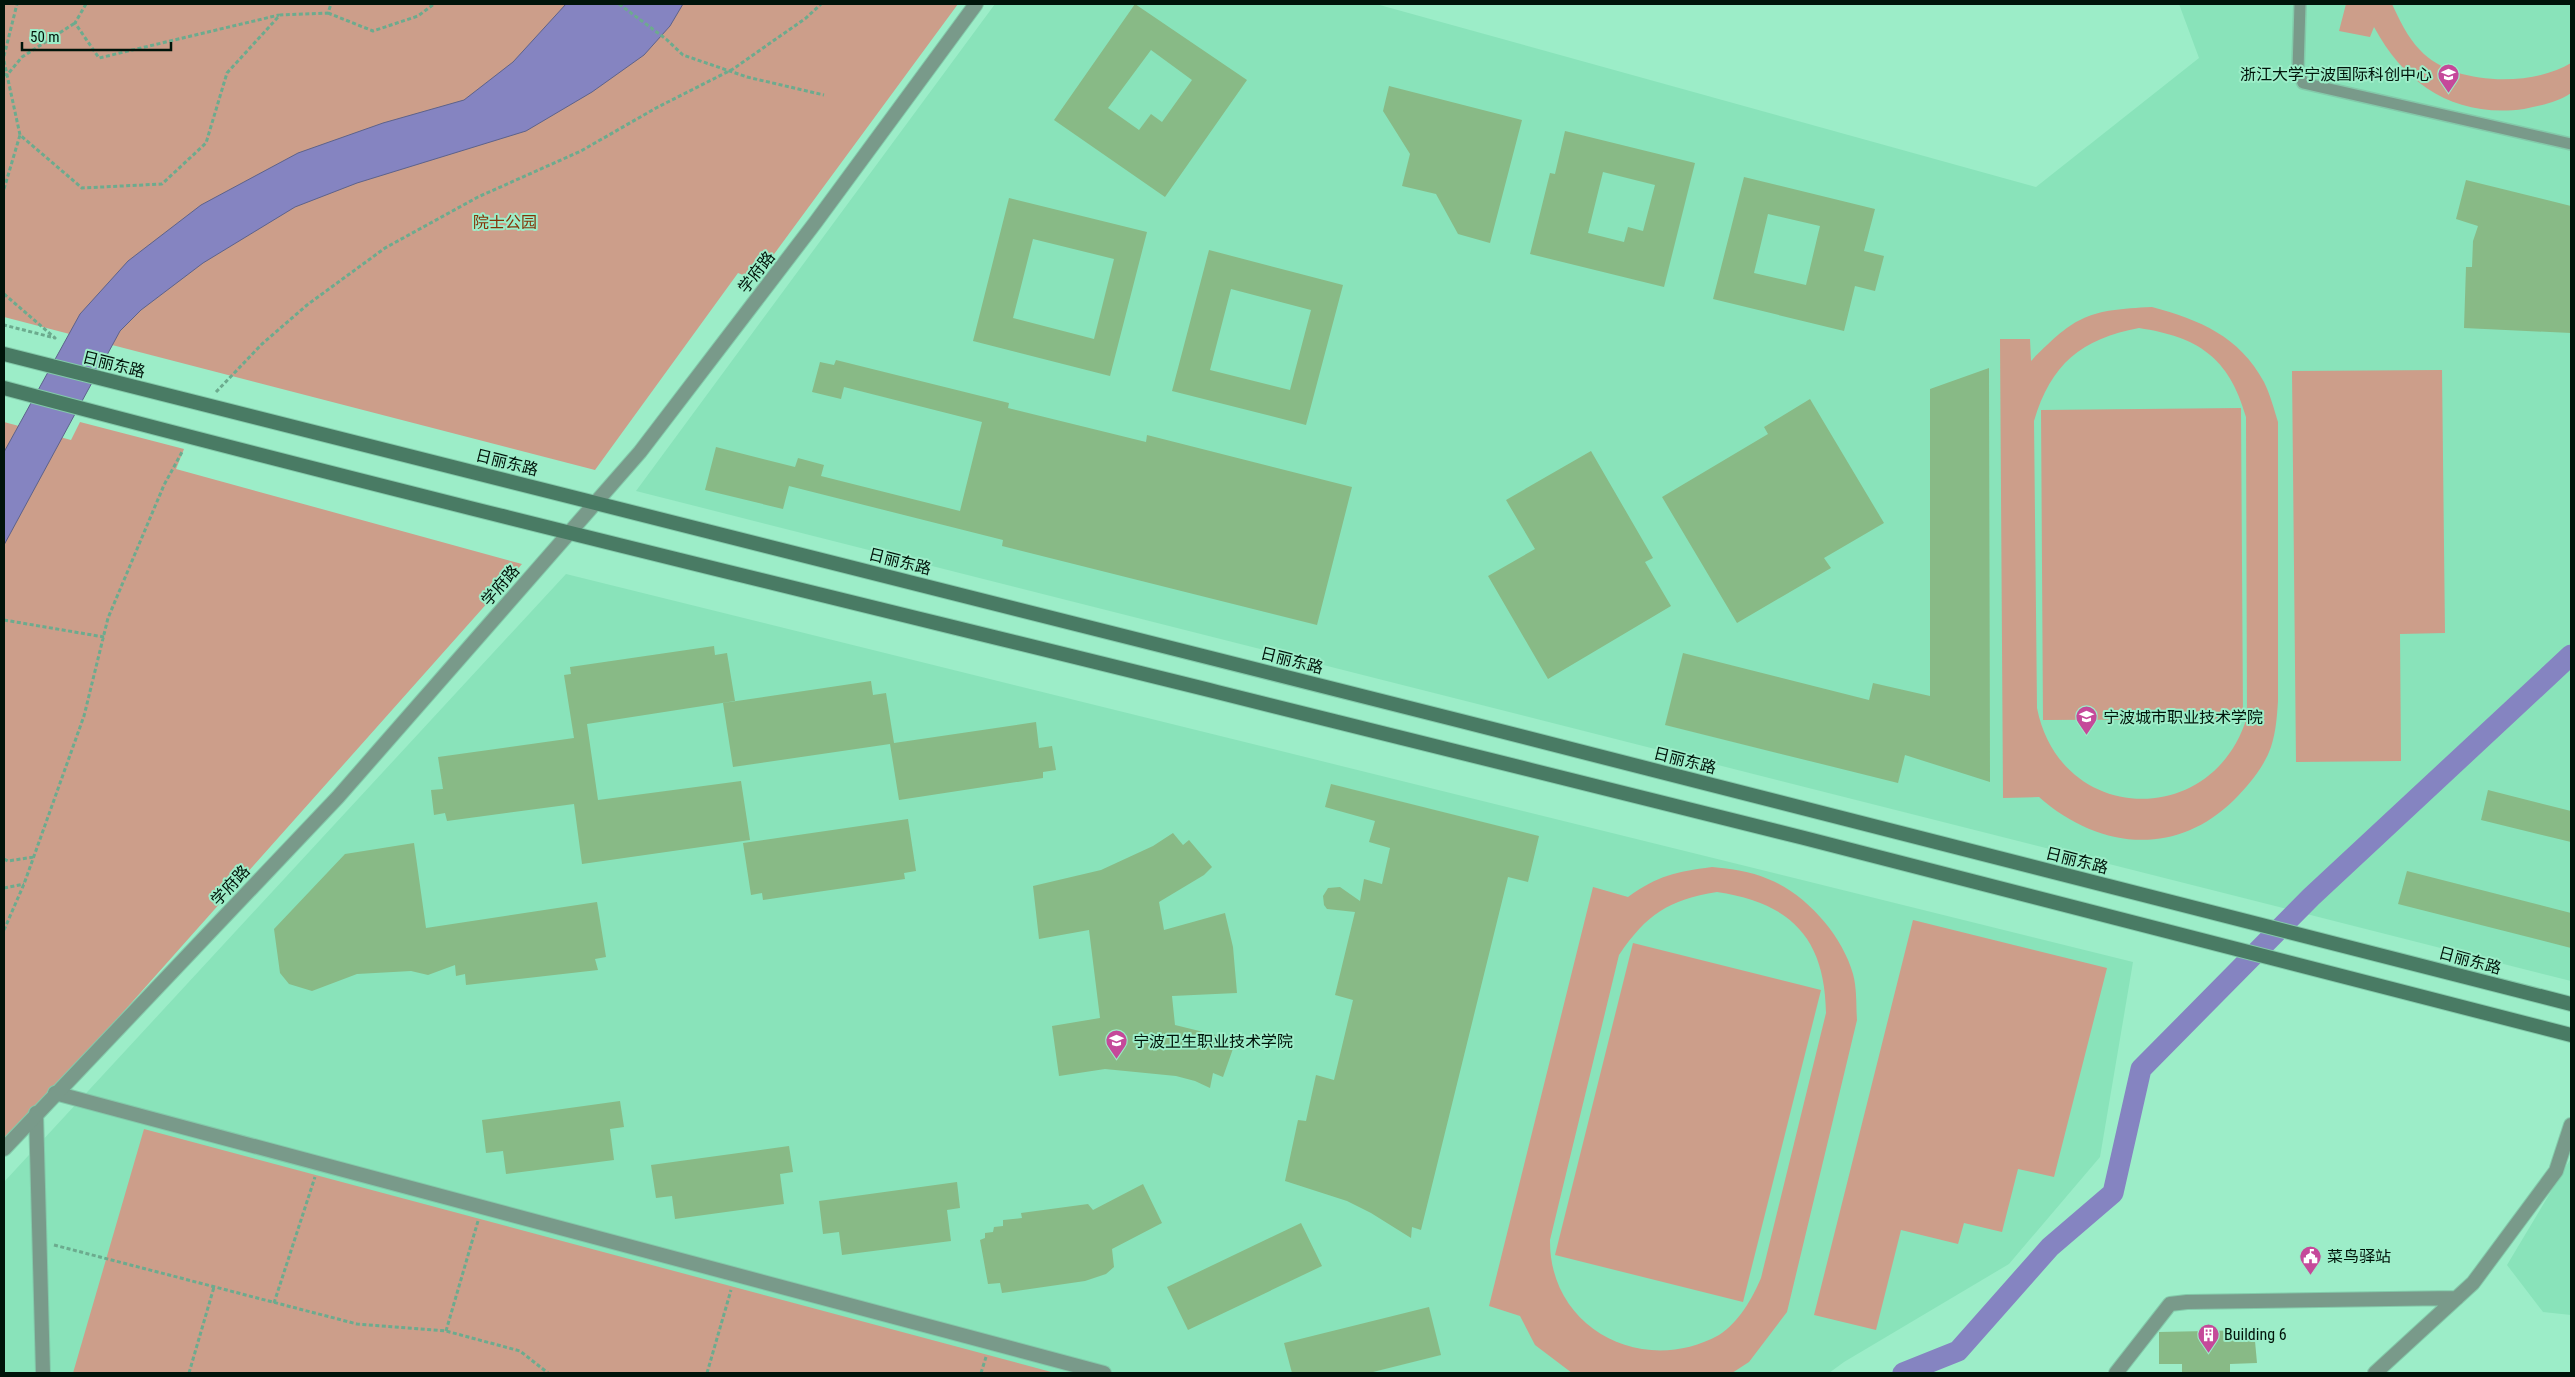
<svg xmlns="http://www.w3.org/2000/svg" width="2575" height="1377" font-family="'Roboto Condensed','Noto Sans SC',sans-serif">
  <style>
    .built { fill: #89e3ba }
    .green { fill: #cc9e8a; fill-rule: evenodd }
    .water { fill: #8584c1; stroke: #5d628a }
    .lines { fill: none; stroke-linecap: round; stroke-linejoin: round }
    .canal { stroke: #8584c1; stroke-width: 21 }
    .building { fill: #88ba86; fill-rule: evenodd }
    .service-casing { stroke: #83caaa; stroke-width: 14 }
    .minor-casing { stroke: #83caaa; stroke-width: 16 }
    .tertiary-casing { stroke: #83caaa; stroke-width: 16 }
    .secondary-casing { stroke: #83caaa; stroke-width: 16 }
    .path { stroke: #6cab8e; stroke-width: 3; stroke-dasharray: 4 2.5; stroke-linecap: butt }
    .service { stroke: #799a8a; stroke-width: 11 }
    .minor { stroke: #799a8a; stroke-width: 14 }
    .tertiary { stroke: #799a8a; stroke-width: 14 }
    .secondary { stroke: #497b64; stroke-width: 14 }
    .labels { text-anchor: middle; stroke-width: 4; stroke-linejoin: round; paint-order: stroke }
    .poi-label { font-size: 16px; fill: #00140a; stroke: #9cedc8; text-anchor: start }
    .park-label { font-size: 16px; fill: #833408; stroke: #9cedc8 }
    .street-label { font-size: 16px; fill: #00140a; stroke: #9cedc8 }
  </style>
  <rect width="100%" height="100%" fill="#9cedc8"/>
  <!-- built -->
  <path class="built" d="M995,4H1376L2036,187L2199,58L2179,4H2571V981L636,491Z
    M566,574L2133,962L2100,1157L2009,1264L1844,1362L1829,1373H4V1182Z
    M2571,1158V1315L2543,1312L2507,1265Z"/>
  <!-- green -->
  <path class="green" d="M4,4H958L755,280L738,273L595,470L4,317Z
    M2346,4H2392C2399,19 2408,38 2420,50C2453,86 2532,87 2571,63V93C2558,102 2540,106 2524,109C2456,118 2406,86 2374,27L2370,37L2339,31Z
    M2152,307C2200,320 2239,336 2264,382C2270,394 2274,409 2278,422V701C2277,716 2276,732 2271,747C2264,767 2249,785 2234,800C2175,858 2098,849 2039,797L2003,798L2000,339H2030L2031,361C2076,315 2088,310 2152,307ZM2139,328C2198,337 2229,357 2246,417L2247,717C2213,830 2060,825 2037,708L2034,421C2051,364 2081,339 2139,328Z
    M2442,370L2445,633L2400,634L2401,761L2296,762L2292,371Z
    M2241,408L2243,719L2043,720L2041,410Z
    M4,422L71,440L80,422L184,449L176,469L522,564L4,1146Z
    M1712,867C1731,869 1750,871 1768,879C1806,894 1842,935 1853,974C1857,988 1856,1005 1857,1020L1787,1312L1749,1362L1732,1373H1572L1535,1345L1520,1316L1489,1306L1593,887L1628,897C1659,875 1675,872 1712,867ZM1717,892C1791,903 1825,938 1826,1013L1761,1278C1752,1299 1739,1322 1719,1335C1643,1377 1549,1329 1550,1240L1619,955C1647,914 1668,900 1717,892Z
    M1913,920L2107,968L2054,1177L2018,1169L2002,1232L1964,1223L1958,1244L1901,1230L1876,1330L1814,1315Z
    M1633,943L1821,990L1743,1302L1555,1255Z
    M144,1129L1055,1373H73Z"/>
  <!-- water -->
  <path class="water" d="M566,4H683L670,26L644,55L592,92L526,131L357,183L295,207L203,263L141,310L120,331L4,545V452L80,314L128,261L201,205L298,153L383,123L464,100L513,62Z"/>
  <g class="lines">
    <!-- canal -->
    <path class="canal" d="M1903,1373L1958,1351L2050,1247L2113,1193L2141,1069L2311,897L2571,655"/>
  </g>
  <!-- building -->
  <path class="building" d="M1135,4L1247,80L1165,197L1054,120ZM1151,50L1192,80L1162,122L1151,114L1139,130L1108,108Z
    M1389,86L1522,120L1490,243L1458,234L1436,194L1402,186L1410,154L1383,111Z
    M1565,131L1695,163L1664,287L1530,254L1550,173L1555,174ZM1603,172L1655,185L1643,231L1628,227L1624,242L1588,233Z
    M1744,177L1875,209L1864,251L1884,256L1875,291L1855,286L1844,331L1713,299ZM1768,214L1820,226L1806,285L1754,273Z
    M2466,180L2571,206V333L2464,328L2466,267H2472L2473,241L2478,226L2456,219Z
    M1009,198L1147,232L1110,376L973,341ZM1033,239L1114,259L1094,339L1013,318Z
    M1209,250L1343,285L1306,425L1172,391ZM1231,289L1311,310L1290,390L1210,370Z
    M836,360L1009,403L1008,408L1146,442L1147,435L1352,487L1317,625L1002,546L1003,540L789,486L783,509L705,490L716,447L795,467L798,458L824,465L821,476L960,511L982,422L844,387L841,399L812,392L820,362L834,365Z
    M1989,368L1990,782L1905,755L1898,783L1665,725L1683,653L1869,700L1873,683L1930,696V389Z
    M1810,399L1884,523L1824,558L1831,568L1737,623L1662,497L1768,434L1764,427Z
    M1591,451L1653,558L1645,562L1671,606L1548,679L1488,576L1535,549L1506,500Z
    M714,646L715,655L727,653L735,701L587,724L598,800L741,781L750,840L582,864L574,804L447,821L445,813L434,815L431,790L443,789L438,757L574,738L564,675L571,674L570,667Z
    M871,681L873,695L886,693L894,743L1036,722L1039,748L1052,746L1056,770L1043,772V778L899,800L890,744L733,767L723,703Z
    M1331,784L1539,836L1528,882L1508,877L1421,1230L1412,1227L1411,1238L1371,1213L1347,1201L1285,1181L1298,1120L1306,1121L1316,1075L1334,1080L1353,1000L1335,995L1355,912L1327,909L1324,905L1323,896L1328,888L1340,887L1360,901L1364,879L1382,884L1390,848L1369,842L1375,821L1325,807Z
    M2488,790L2571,811V842L2481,820Z
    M908,819L916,871L904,873L905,879L763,900L762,893L751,895L743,843Z
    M1173,833L1183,845L1189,840L1212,867L1204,875L1159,902L1164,930L1225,913L1233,947L1237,993L1172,996L1175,1025L1228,1038L1235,1043L1223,1077L1213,1073L1210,1088L1195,1081L1176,1076L1105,1069L1059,1076L1052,1026L1100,1018L1089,930L1039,939L1033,886L1101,870L1153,846Z
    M414,843L426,928L597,902L606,957L595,959L598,970L466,985L465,974L456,976L455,965L428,975L411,971L357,974L312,991L289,984L280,973L274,929L345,854Z
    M2407,871L2571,913V948L2398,904Z
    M620,1101L624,1127L610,1129L614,1160L506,1174L503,1151L486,1153L482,1120Z
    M789,1146L793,1172L780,1174L784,1204L675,1219L672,1196L656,1198L651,1165Z
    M957,1182L960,1208L947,1210L951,1241L842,1255L839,1232L823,1234L819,1201Z
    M1143,1184L1162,1223L1112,1249L1114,1267L1106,1274L1085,1281L1002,1293L1000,1283L988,1284L980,1240L985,1238V1233L993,1232L994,1227L1003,1226V1220L1022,1218L1021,1213L1088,1204L1093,1210Z
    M1301,1223L1322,1266L1188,1330L1167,1287Z
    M1429,1307L1441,1355L1369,1373H1292L1284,1343Z
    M2254,1330L2257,1363L2230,1364V1373H2182V1364H2159V1332Z"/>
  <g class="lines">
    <defs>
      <path id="service" d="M2300,4L2298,70L2303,83L2571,144"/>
      <path id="minor" d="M55,1093L1104,1373
        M36,1113L43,1373
        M2116,1373L2170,1304L2187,1302L2457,1298
        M2375,1373L2473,1283L2556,1171L2571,1125"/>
      <path id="tertiary" d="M4,1149L338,797L640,452L815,223L976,4"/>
      <path id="secondary" d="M4,354L1461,721L2571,1004
        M4,388C406,495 812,592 1217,692C1669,803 2121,917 2571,1035"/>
    </defs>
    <!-- service casing -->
    <use href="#service" class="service-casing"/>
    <!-- minor casing -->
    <use href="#minor" class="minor-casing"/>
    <!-- tertiary casing -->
    <use href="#tertiary" class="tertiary-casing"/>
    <!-- secondary casing -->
    <use href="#secondary" class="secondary-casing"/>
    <!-- path -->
    <path class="path" d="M86,4L75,23L99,58L279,15
      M619,4L666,39L683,55L747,77L824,95
      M328,13L373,31L418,16L434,4
      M4,56L17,4
      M4,61L20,135L82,188L162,184L206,143L227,73L280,15L328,13L331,4
      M4,74L7,75L22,57L75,23
      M4,189L20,135
      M4,294L55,338L4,325
      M216,392L262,344L307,305L385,248L478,197L581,151L656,108L733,69L806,18L821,4
      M4,620L104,637
      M4,859L8,861L34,857
      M4,888L24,884
      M4,930L24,884L84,716L108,618L164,485L182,452
      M54,1245L357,1324L446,1331L520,1351L548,1373
      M274,1303L315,1177
      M446,1331L478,1221
      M189,1373L214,1287
      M707,1373L731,1290
      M981,1373L986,1357"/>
    <!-- service -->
    <use href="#service" class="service"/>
    <!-- minor -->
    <use href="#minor" class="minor"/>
    <!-- tertiary -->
    <use href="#tertiary" class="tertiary"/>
    <!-- secondary -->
    <use href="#secondary" class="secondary"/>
  </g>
  <!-- icons -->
  <defs>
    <symbol id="university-pin" viewBox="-11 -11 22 30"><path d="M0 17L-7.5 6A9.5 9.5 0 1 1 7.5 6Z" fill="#c5499a" stroke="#9cedc8"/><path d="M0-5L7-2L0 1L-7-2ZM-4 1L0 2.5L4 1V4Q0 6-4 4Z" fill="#fff"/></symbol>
    <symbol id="civic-pin" viewBox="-11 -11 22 30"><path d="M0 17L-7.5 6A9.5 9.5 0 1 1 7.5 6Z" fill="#c5499a" stroke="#9cedc8"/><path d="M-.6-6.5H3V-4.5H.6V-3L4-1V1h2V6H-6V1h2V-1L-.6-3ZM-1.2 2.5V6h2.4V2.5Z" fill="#fff"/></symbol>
    <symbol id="building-pin" viewBox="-11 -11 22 30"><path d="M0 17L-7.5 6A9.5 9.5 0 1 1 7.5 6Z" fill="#c5499a" stroke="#9cedc8"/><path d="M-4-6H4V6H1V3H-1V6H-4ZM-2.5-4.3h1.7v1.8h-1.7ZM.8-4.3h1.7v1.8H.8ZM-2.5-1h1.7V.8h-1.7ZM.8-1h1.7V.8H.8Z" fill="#fff"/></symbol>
  </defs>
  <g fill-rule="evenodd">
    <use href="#university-pin" x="2436" y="62" width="25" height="34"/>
    <use href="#university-pin" x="2074" y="704" width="25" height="34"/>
    <use href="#university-pin" x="1104" y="1028" width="25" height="34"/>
    <use href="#civic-pin" x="2298" y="1244" width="25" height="34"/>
    <use href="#building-pin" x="2196" y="1322" width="25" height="34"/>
  </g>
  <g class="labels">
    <!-- poi labels -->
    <g class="poi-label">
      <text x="2432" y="80" text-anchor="end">浙江大学宁波国际科创中心</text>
      <text x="2103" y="723">宁波城市职业技术学院</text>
      <text x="1133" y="1047">宁波卫生职业技术学院</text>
      <text x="2327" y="1262">菜鸟驿站</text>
      <text x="2224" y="1340">Building 6</text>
    </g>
    <!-- park labels -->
    <g class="park-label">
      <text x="505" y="228">院士公园</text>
    </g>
    <!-- street labels -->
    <g class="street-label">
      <text transform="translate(756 272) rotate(-52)" y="6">学府路</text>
      <text transform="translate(114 364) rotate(14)" y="6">日丽东路</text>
      <text transform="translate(507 462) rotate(14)" y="6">日丽东路</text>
      <text transform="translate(900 561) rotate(14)" y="6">日丽东路</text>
      <text transform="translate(500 585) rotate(-49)" y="6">学府路</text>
      <text transform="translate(1292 660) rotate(14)" y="6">日丽东路</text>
      <text transform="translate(1685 760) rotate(14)" y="6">日丽东路</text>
      <text transform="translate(2077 860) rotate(14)" y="6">日丽东路</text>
      <text transform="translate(230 885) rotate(-47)" y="6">学府路</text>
      <text transform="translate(2470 960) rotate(15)" y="6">日丽东路</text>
    </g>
  </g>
  <!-- border -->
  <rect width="2575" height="1377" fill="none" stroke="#00140a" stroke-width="10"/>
  <!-- scale -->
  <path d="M22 42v8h149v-8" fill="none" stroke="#00140a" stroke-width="2.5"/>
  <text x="30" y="42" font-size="15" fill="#00140a" stroke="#9cedc8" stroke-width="4" paint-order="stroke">50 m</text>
</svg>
